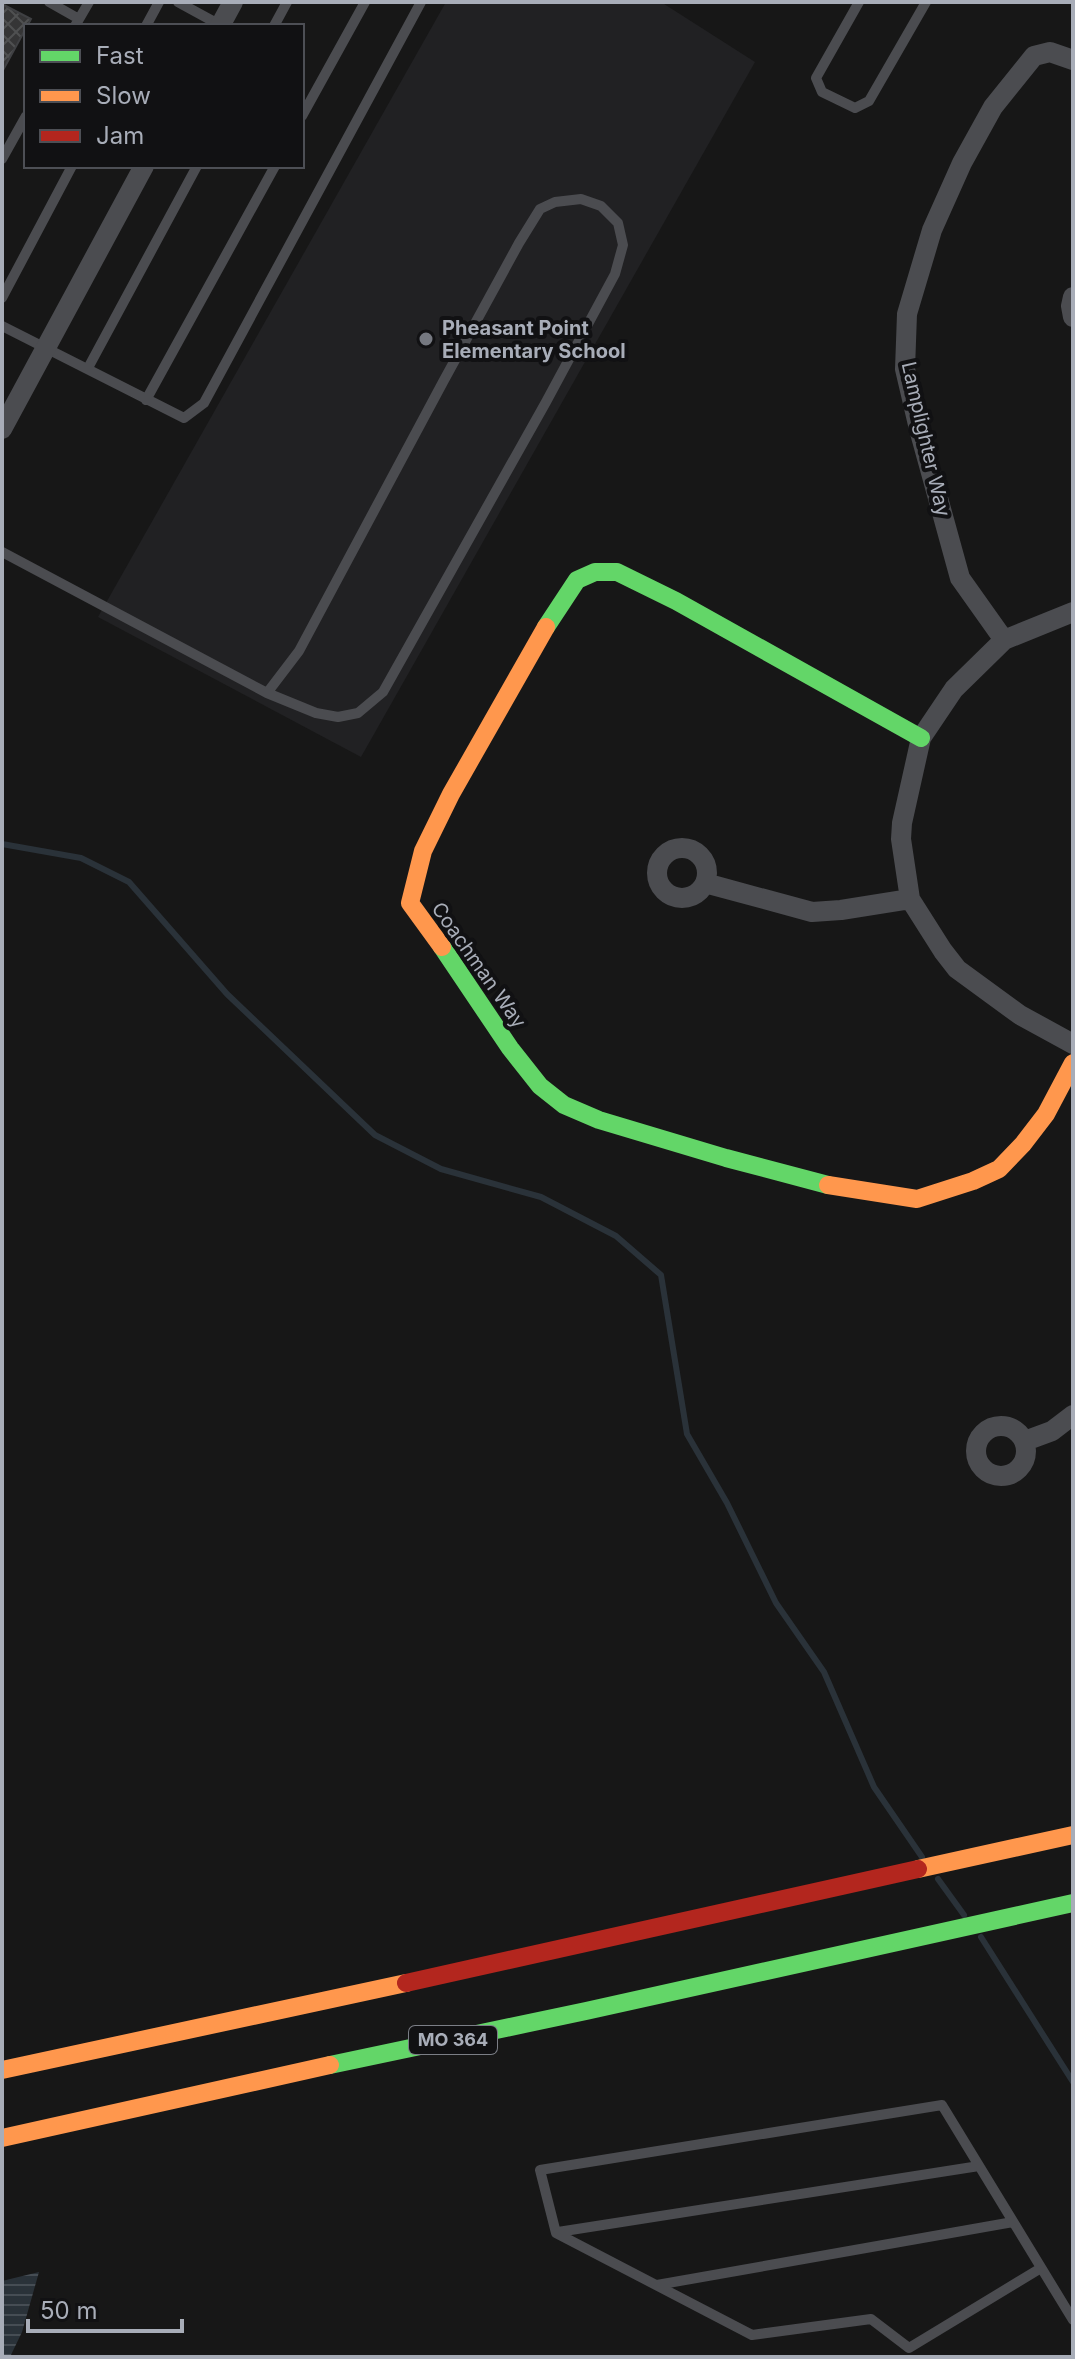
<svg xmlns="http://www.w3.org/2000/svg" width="1075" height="2359" font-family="Inter,sans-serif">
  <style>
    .built { fill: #212123 }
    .water { fill: url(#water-rules) }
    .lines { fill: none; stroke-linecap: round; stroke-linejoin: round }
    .stream { stroke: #2a3239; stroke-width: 6 }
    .building { fill: url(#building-cross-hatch); stroke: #3f4043; stroke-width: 2 }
    .lane { stroke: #4b4c50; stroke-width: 10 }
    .street { stroke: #4b4c50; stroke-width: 20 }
    .fast { stroke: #63d668; stroke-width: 18 }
    .slow { stroke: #ff974d; stroke-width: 18 }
    .jam { stroke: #b3261e; stroke-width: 18 }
    .poi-dot { fill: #757880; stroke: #111113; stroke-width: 3 }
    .labels { text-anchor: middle; stroke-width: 8; stroke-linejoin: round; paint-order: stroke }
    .shield { fill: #111113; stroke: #7b7e86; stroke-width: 2 }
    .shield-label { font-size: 18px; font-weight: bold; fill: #a8adb8 }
    .poi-label { font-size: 20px; font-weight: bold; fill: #a8adb8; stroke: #111113; text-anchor: start }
    .street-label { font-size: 20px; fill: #a8adb8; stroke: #111113 }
  </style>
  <defs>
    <pattern id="water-rules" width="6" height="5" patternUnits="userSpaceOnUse" patternTransform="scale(2)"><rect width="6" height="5" fill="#2a3239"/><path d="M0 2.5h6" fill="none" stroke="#464d54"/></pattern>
    <pattern id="building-cross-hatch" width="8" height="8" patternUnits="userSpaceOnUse" patternTransform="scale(2)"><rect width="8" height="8" fill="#353536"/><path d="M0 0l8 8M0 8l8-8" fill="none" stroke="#4f5051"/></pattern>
  </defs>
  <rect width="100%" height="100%" fill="#171717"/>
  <!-- built -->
  <path class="built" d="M446,2H661L755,62L361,757L98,617Z"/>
  <!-- water -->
  <path class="water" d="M39,2272L22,2332L10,2357H2V2281Z"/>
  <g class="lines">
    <!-- stream -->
    <path class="stream" d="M2,844L81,858L129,882L227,994L375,1135L441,1169L541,1197L616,1236L661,1275L687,1434L727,1503L776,1603L824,1672L874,1787L922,1857
      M938,1879L964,1915
      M981,1937L1073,2082"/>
  </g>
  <!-- building -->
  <path class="building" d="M2,4L31,19L2,72Z"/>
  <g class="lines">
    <!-- lane -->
    <path class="lane" d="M49,2L79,19
      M178,2L220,25
      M859,2L816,78L822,92L855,108L869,101L926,2
      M75,26L89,2
      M146,26L159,2
      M274,26L287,2
      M302,116L365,2
      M2,159L26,116
      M2,298L72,166
      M2,326L184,418L204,403L421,2
      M88,368L197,166
      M146,400L275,166
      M2,552L267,693L316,713L338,717L358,713L383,692L546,402L615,274L623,245L618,223L601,206L581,199L555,202L540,209L519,243L443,382L299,651L267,693
      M558,2232L979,2166
      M1041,2268L909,2348L871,2319L752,2335L556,2233L540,2170L942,2105L1073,2320
      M657,2285L1013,2222"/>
    <!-- street -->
    <path class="street" d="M220,26L233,2
      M1073,297L1071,306L1073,317
      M2,429L144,166
      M1073,612L1004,640L954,689L921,738L902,823L901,839L910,899L943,951L957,969L1020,1015L1073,1044
      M1004,640L960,578L919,429L905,369L907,314L932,230L962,163L993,107L1034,56L1050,52L1073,60
      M657 873a25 25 0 1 1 50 0a25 25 0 1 1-50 0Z
      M705,883L812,912L841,910L910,899
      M976 1451a25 25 0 1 1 50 0a25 25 0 1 1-50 0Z
      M1025,1441L1052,1431L1073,1415"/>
    <!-- fast -->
    <path class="fast" d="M546,627L577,580L595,572H617L676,601L921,738
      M442,947L510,1048L540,1086L564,1105L599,1120L726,1158L828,1185
      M330,2065L586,2011L1073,1903"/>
    <!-- slow -->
    <path class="slow" d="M442,947L410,903L423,851L451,794L546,627
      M828,1185L917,1199L973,1181L999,1169L1023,1144L1046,1114L1073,1063
      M918,1869L1073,1835
      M2,2070L406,1983
      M2,2138L330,2065"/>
    <!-- jam -->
    <path class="jam" d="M406,1983L918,1869"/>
  </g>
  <!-- markers -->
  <circle class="poi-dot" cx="426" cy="339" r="8"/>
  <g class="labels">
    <!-- shield labels -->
    <rect class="shield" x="409" y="2026" width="88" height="28" rx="6"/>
    <g class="shield-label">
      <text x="453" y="2046">MO 364</text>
    </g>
    <!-- poi labels -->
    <g class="poi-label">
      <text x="442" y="335">Pheasant Point<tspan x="442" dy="23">Elementary School</tspan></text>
    </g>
    <!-- street labels -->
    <g class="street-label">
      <text transform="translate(926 439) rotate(77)" y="7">Lamplighter Way</text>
      <text transform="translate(479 965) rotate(55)" y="7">Coachman Way</text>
    </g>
  </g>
  <!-- border -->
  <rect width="1075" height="2359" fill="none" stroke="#a8adb8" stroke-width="8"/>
  <!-- legend -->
  <rect x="24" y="24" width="280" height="144" fill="#111113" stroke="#4d4f55" stroke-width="2"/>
  <rect x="40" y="50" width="40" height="12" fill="#63d668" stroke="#4d4f55" stroke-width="2"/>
  <text x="96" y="64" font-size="24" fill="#a8adb8">Fast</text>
  <rect x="40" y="90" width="40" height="12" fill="#ff974d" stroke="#4d4f55" stroke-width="2"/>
  <text x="96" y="104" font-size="24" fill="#a8adb8">Slow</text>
  <rect x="40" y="130" width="40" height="12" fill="#b3261e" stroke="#4d4f55" stroke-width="2"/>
  <text x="96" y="144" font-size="24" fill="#a8adb8">Jam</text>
  <!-- scale -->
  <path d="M28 2319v12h154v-12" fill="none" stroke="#a8adb8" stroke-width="4"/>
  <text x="40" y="2319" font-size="24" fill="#a8adb8" stroke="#111113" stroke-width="6" paint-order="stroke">50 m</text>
</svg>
